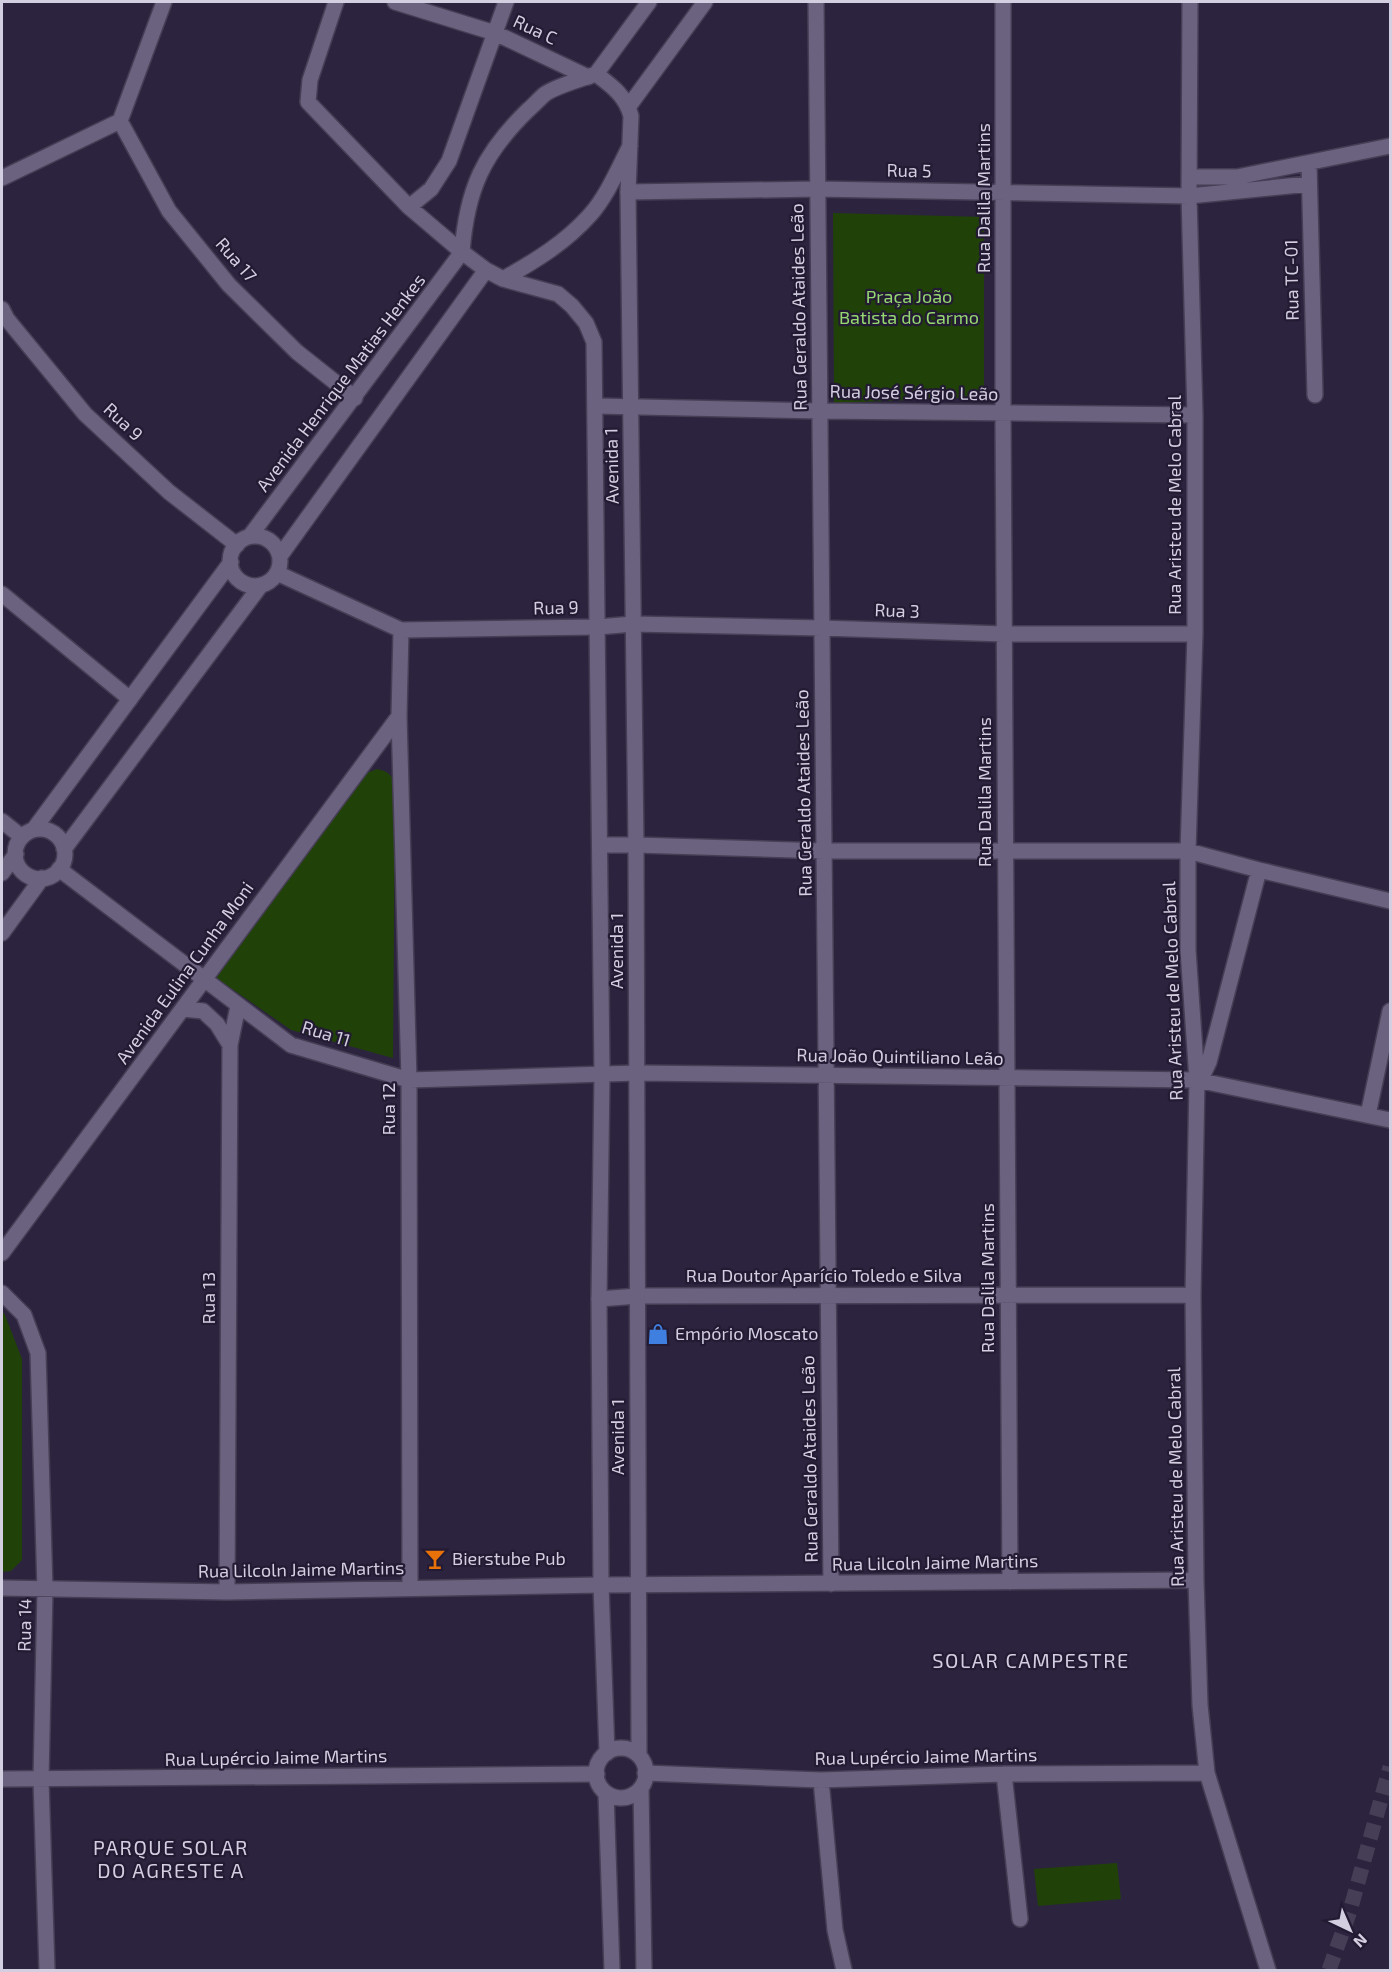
<svg xmlns="http://www.w3.org/2000/svg" width="1392" height="1972" font-family="'Exo 2',sans-serif">
  <style>
    .green { fill: #204208 }
    .lines { fill: none; stroke-linecap: round; stroke-linejoin: round }
    .street-tunnel { stroke: #453e56; stroke-width: 15; stroke-dasharray: 15 8; stroke-linecap: butt }
    .street-casing { stroke: #463e55; stroke-width: 18 }
    .secondary-casing { stroke: #463e55; stroke-width: 18 }
    .street { stroke: #6b6280; stroke-width: 15 }
    .secondary { stroke: #6b6280; stroke-width: 15 }
    .labels { text-anchor: middle; stroke-width: 4.5; stroke-linejoin: round; paint-order: stroke }
    .street-label { font-size: 18px; fill: #d3cee0; stroke: #231a33 }
    .park-label { font-size: 18px; fill: #95d771; stroke: #231a33 }
    .poi-label { font-size: 18px; fill: #d3cee0; stroke: #231a33; text-anchor: start }
    .neighbourhood-label { font-size: 20px; letter-spacing: 1.5px; fill: #d3cee0; stroke: #231a33 }
  </style>
  <rect width="100%" height="100%" fill="#2c243e"/>
  <!-- green -->
  <path class="green" d="M833,213L984,217V397L834,403Z
    M377,769C388,771 394,776 395,787L393,1058L291,1030L215,977L367,773Z
    M2,1311L5,1315L22,1359V1560L11,1571L2,1572Z
    M1117,1863L1121,1899L1038,1906L1034,1869Z"/>
  <g class="lines">
    <!-- street-tunnel -->
    <path class="street-tunnel" d="M1329,1970L1350,1911L1390,1767"/>
    <defs>
      <path id="street" d="M336,2L310,80L308,102L409,207L462,252
        M395,2L495,33L588,77
        M816,2L831,1584
        M1003,2V414L1010,1582
        M1190,2L1189,196L1195,415V634L1188,851V950L1197,1080L1193,1295L1196,1580L1200,1705L1207,1773L1268,1970
        M120,121L169,211L229,285L297,352L355,398
        M120,121L164,2
        M1309,164L1315,395
        M1189,177H1237L1390,146
        M2,178L120,121
        M628,192L818,189L1189,196L1309,184
        M409,207L431,189L449,161L506,2
        M2,309L7,319L85,414L169,492L237,545
        M596,406L820,411L1195,415
        M277,573L401,630L598,627L633,624L822,628L1004,634H1195
        M2,594L130,699
        M401,630L399,716L409,1080L410,1588
        M2,821L22,837
        M600,845H636L824,851H1188L1259,870L1390,901
        M59,869L291,1045L409,1080L637,1073L1197,1080L1390,1120
        M183,1009L203,1011L217,1024L230,1045
        M1200,1081L1209,1062L1259,870
        M1368,1115L1390,1011
        M2,1253L399,716
        M2,1293L24,1315L38,1353L45,1589L41,1780L47,1970
        M599,1299L638,1296L1193,1295
        M2,1588L227,1592L601,1585L1196,1580
        M227,1592L230,1045L238,1006
        M645,1773L821,1780L1004,1774L1207,1773
        M1004,1774L1020,1919
        M2,1779L597,1774
        M821,1780L835,1930L844,1970"/>
      <path id="secondary" d="M596,74L649,2
        M629,106L705,2
        M630,146C618,169 607,196 590,215C565,243 535,261 503,279L486,270L462,252C467,189 483,154 528,110C534,105 539,99 545,94C554,87 584,78 596,74C612,86 626,96 631,116L628,192L636,845L639,1756
        M503,279L558,294L572,306L586,323L594,342L602,1075L599,1299L601,1585L607,1753
        M250,536L462,252
        M230 561a25 25 0 1 1 50 0a25 25 0 1 1-50 0Z
        M280,556L486,270
        M34,829L231,562
        M15 854a25 25 0 1 1 50 0a25 25 0 1 1-50 0Z
        M64,849L261,585
        M2,873L16,854
        M2,933L42,878
        M596 1773a25 25 0 1 1 50 0a25 25 0 1 1-50 0Z
        M641,1788L644,1970
        M606,1793L612,1970"/>
    </defs>
    <!-- street casing -->
    <use href="#street" class="street-casing"/>
    <!-- secondary casing -->
    <use href="#secondary" class="secondary-casing"/>
    <!-- street -->
    <use href="#street" class="street"/>
    <!-- secondary -->
    <use href="#secondary" class="secondary"/>
  </g>
  <!-- icons -->
  <defs>
    <symbol id="shop-bare" viewBox="-9 -9 18 18"><path d="M-5-2.5h2.3a2.7 3.5 0 0 1 5.4 0H5L5.5 6h-11ZM-1.5-2.5h3a1.5 2.3 0 0 0-3 0Z" fill="#3f7fe0" stroke="#231a33" stroke-width="2.5" paint-order="stroke"/></symbol>
    <symbol id="bar-bare" viewBox="-9 -9 18 18"><path d="M-6-5H6L.8 .8V4.5H3.5V6h-7V4.5H-.8V.8Z" fill="#e8710a" stroke="#231a33" stroke-width="2.5" paint-order="stroke"/></symbol>
  </defs>
  <g fill-rule="evenodd">
    <use href="#shop-bare" x="643" y="1319" width="30" height="30"/>
    <use href="#bar-bare" x="420" y="1544" width="30" height="30"/>
  </g>
  <g class="labels">
    <!-- street labels -->
    <g class="street-label">
      <text transform="translate(535 30) rotate(25)" y="6">Rua C</text>
      <text transform="translate(909 171) rotate(1)" y="6">Rua 5</text>
      <text transform="translate(984 198) rotate(-90)" y="6">Rua Dalila Martins</text>
      <text transform="translate(236 260) rotate(49)" y="6">Rua 17</text>
      <text transform="translate(1292 280) rotate(-91)" y="6">Rua TC-01</text>
      <text transform="translate(799 307) rotate(-91)" y="6">Rua Geraldo Ataides Leão</text>
      <text transform="translate(341 383) rotate(-53)" y="6">Avenida Henrique Matias Henkes</text>
      <text transform="translate(914 393) rotate(1)" y="6">Rua José Sérgio Leão</text>
      <text transform="translate(123 422) rotate(43)" y="6">Rua 9</text>
      <text transform="translate(612 466) rotate(-91)" y="6">Avenida 1</text>
      <text transform="translate(1175 505) rotate(-90)" y="6">Rua Aristeu de Melo Cabral</text>
      <text transform="translate(556 608) rotate(-1)" y="6">Rua 9</text>
      <text transform="translate(897 611) rotate(2)" y="6">Rua 3</text>
      <text transform="translate(985 792) rotate(-90)" y="6">Rua Dalila Martins</text>
      <text transform="translate(804 793) rotate(-91)" y="6">Rua Geraldo Ataides Leão</text>
      <text transform="translate(617 951) rotate(-90)" y="6">Avenida 1</text>
      <text transform="translate(185 973) rotate(-54)" y="6">Avenida Eulina Cunha Moni</text>
      <text transform="translate(1173 991) rotate(-92)" y="6">Rua Aristeu de Melo Cabral</text>
      <text transform="translate(326 1034) rotate(17)" y="6">Rua 11</text>
      <text transform="translate(900 1057) rotate(1)" y="6">Rua João Quintiliano Leão</text>
      <text transform="translate(389 1109) rotate(-90)" y="6">Rua 12</text>
      <text x="824" y="1282">Rua Doutor Aparício Toledo e Silva</text>
      <text transform="translate(988 1278) rotate(-90)" y="6">Rua Dalila Martins</text>
      <text transform="translate(209 1298) rotate(-90)" y="6">Rua 13</text>
      <text transform="translate(618 1437) rotate(-90)" y="6">Avenida 1</text>
      <text transform="translate(810 1459) rotate(-91)" y="6">Rua Geraldo Ataides Leão</text>
      <text transform="translate(1176 1477) rotate(-91)" y="6">Rua Aristeu de Melo Cabral</text>
      <text transform="translate(935 1563) rotate(-1)" y="6">Rua Lilcoln Jaime Martins</text>
      <text transform="translate(301 1570) rotate(-1)" y="6">Rua Lilcoln Jaime Martins</text>
      <text transform="translate(25 1625) rotate(-89)" y="6">Rua 14</text>
      <text transform="translate(926 1757) rotate(-1)" y="6">Rua Lupércio Jaime Martins</text>
      <text transform="translate(276 1758) rotate(-1)" y="6">Rua Lupércio Jaime Martins</text>
    </g>
    <!-- park labels -->
    <g class="park-label">
      <text x="909" y="303">Praça João<tspan x="909" dy="21">Batista do Carmo</tspan></text>
    </g>
    <!-- poi labels -->
    <g class="poi-label">
      <text x="675" y="1340">Empório Moscato</text>
      <text x="452" y="1565">Bierstube Pub</text>
    </g>
    <!-- neighbourhood labels -->
    <g class="neighbourhood-label">
      <text x="1031" y="1668">SOLAR CAMPESTRE</text>
      <text x="171" y="1855">PARQUE SOLAR<tspan x="171" dy="23">DO AGRESTE A</tspan></text>
    </g>
  </g>
  <!-- border -->
  <rect width="1392" height="1972" fill="none" stroke="#d3cee0" stroke-width="6"/>
  <!-- north arrow -->
  <g transform="translate(1350 1930) rotate(136)" stroke="#231a33" stroke-width="4.5" paint-order="stroke">
  <path d="M0-4.5L10 22L0 15L-10 22Z" fill="#d3cee0"/>
  <text y="-9" font-size="16" font-weight="bold" text-anchor="middle" fill="#d3cee0">N</text>
  </g>
</svg>
